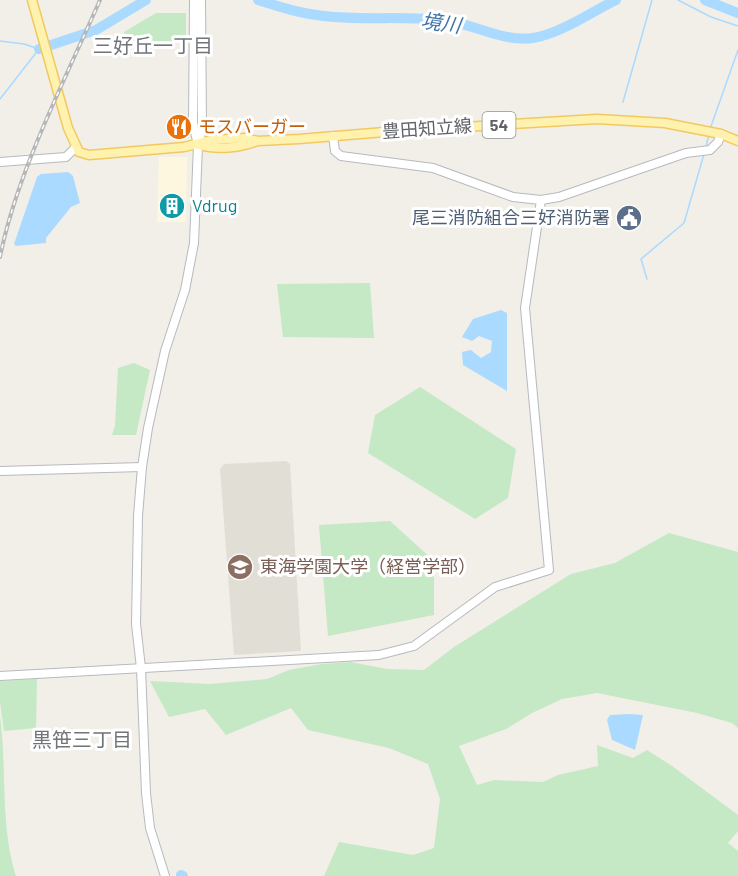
<svg xmlns="http://www.w3.org/2000/svg" width="738" height="876" viewBox="0 0 738 876" font-family="Barlow,'Noto Sans JP',sans-serif">
<style>
.commercial{fill:#fef7e0}
.education{fill:#e1ded6}
.green{fill:#c5e8c5}
.water{fill:#aadaff}
.lines{fill:none;stroke-linecap:round;stroke-linejoin:round}
.stream{stroke:#aadaff;stroke-width:1.5}
.river{stroke:#aadaff;stroke-width:10}
.secondary-casing{stroke:#b6babf;stroke-width:10}
.primary-casing{stroke:#f2c960;stroke-width:11}
.secondary{stroke:#fff;stroke-width:8}
.primary{stroke:#fff2af;stroke-width:8}
.rail-casing{stroke:#b6b7b8;stroke-width:4}
.rail{stroke:#fff;stroke-width:1.5;stroke-dasharray:4.5;stroke-linecap:butt}
.labels{text-anchor:middle;stroke-width:6;stroke-linejoin:round;paint-order:stroke}
.shield{fill:#fff;stroke:#8f9295;stroke-width:1.5}
.shield-label{font-size:16px;font-weight:bold;fill:#5f6368}
.food-label{font-size:18px;fill:#c56008;stroke:#fff;text-anchor:start}
.street-label{font-size:18px;fill:#5f6368;stroke:#fff}
.culture-label{font-size:18px;fill:#0d838f;stroke:#fff;text-anchor:start}
.service-label{font-size:18px;fill:#4e5e75;stroke:#fff;text-anchor:end}
.education-label{font-size:18px;fill:#785e54;stroke:#fff;text-anchor:start}
.water-label{font-size:20px;font-style:italic;fill:#4174aa;stroke:#fff}
.neighbourhood-label{font-size:20px;fill:#70757a;stroke:#fff}
</style>
<rect width="100%" height="100%" fill="#f1efe8"/>
<polygon class="commercial" points="159,157 187,157 186,222 157,222"/>
<polygon class="education" points="286,461 290,464 301,651 234,655 220,469 224,464"/>
<g class="green">
<polygon points="156,13 186,13 186,35 183,41 127,41 124,32"/>
<polygon points="370,283 374,338 283,337 277,284"/>
<polygon points="134,363 150,370 136,435 112,435 115,426 118,368"/>
<polygon points="420,387 516,449 508,498 475,519 368,453 375,415"/>
<polygon points="390,521 434,561 434,615 328,636 319,525"/>
<polygon points="669,533 738,552 738,728 732,723 697,713 597,693 562,699 532,713 506,729 459,746 477,785 494,780 543,782 558,775 598,766 597,745 633,758 647,750 672,766 738,815 738,831 728,843 738,851 738,876 324,876 339,842 413,855 434,848 440,799 428,764 389,748 308,730 291,708 226,735 205,709 169,717 150,681 210,684 267,679 289,670 322,664 350,662 387,669 424,670 454,647 571,574 615,563"/>
<polygon points="37,679 36,728 4,731 0,702 0,681"/>
<path d="M0,716C7,768 0,826 16,876H0Z"/>
</g>
<g class="water">
<polygon points="68,172 73,176 80,203 71,207 46,238 46,243 16,246 14,244 37,177 41,174"/>
<polygon points="501,310 507,313 507,391 463,365 462,352 471,350 481,358 491,352 492,341 479,336 472,341 462,337 473,319"/>
<polygon points="630,714 643,715 635,750 612,740 607,720 610,715"/>
</g>
<g class="lines">
<g class="stream">
<polyline points="678,0 711,17 738,26"/>
<polyline points="0,41 24,44 39,49 0,99"/>
<polyline points="623,102 652,0"/>
<polyline points="710,129 738,50"/>
<polyline points="706,147 709,134"/>
<polyline points="647,279 641,259 684,223 704,154"/>
</g>
<g class="river">
<path d="M258,0C280,7 302,14 324,16C365,21 407,15 448,21C476,25 503,42 533,38C560,34 591,12 616,0"/>
<polyline points="705,0 738,13"/>
<polyline points="39,49 96,30 146,0"/>
<polyline points="181,875 183,876"/>
</g>
<g class="secondary-casing">
<g id="secondary">
<polyline points="194,0 193,125 198,144"/>
<polyline points="333,136 335,151 341,156 433,168 513,197 541,200 559,197 686,153 710,150 718,142 721,134"/>
<polyline points="0,162 66,157 76,147"/>
<polyline points="0,471 142,467"/>
<polyline points="0,676 379,655 414,646 495,587 549,570 525,308 541,200"/>
<polyline points="165,876 150,828 146,793 141,668 136,624 138,516 142,467 148,428 165,351 185,290 194,243 198,145 202,129 201,0"/>
</g>
</g>
<g class="primary-casing">
<g id="primary">
<polyline points="32,0 68,128 79,152 89,155 184,147 212,140 245,138 258,141 299,139 397,131 597,119 665,123 721,134 738,141"/>
<path d="M199,145C217,150 240,148 257,141"/>
</g>
</g>
<use href="#secondary" class="secondary"/>
<use href="#primary" class="primary"/>
<g class="rail-casing">
<path id="rail" d="M0,257C17,172 65,80 100,0"/>
</g>
<use href="#rail" class="rail"/>
</g>
<defs>
<g id="restaurant-disc" transform="scale(1.35)"><circle r="9.5" fill="#e8710a" stroke="#fff"/><path d="M-5-6h1v4h1v-4h1v4h1v-4h1v5L-1.5 .5V6h-2V.5L-5-1ZM5-6V6H3V1.5H1.5Q1.5-4 5-6Z" fill="#fff"/></g>
<g id="building-disc" transform="scale(1.35)"><circle r="9.5" fill="#0f9aa8" stroke="#fff"/><path d="M-4-6H4V6H1V3H-1V6H-4ZM-2.5-4.3h1.7v1.8h-1.7ZM.8-4.3h1.7v1.8H.8ZM-2.5-1h1.7V.8h-1.7ZM.8-1h1.7V.8H.8Z" fill="#fff"/></g>
<g id="civic-disc" transform="scale(1.35)"><circle r="9.5" fill="#5c6f8a" stroke="#fff"/><path d="M-.6-6.5H3V-4.5H.6V-3L4-1V1h2V6H-6V1h2V-1L-.6-3ZM-1.2 2.5V6h2.4V2.5Z" fill="#fff"/></g>
<g id="university-disc" transform="scale(1.35)"><circle r="9.5" fill="#8d6e63" stroke="#fff"/><path d="M0-5L7-2L0 1L-7-2ZM-4 1L0 2.5L4 1V4Q0 6-4 4Z" fill="#fff"/></g>
</defs>
<g fill-rule="evenodd">
<use href="#restaurant-disc" x="179" y="127"/>
<use href="#building-disc" x="172" y="206"/>
<use href="#civic-disc" x="629" y="218"/>
<use href="#university-disc" x="240" y="567"/>
</g>
<g class="labels">
<rect class="shield" x="482.5" y="112" width="33" height="26" rx="4.5"/>
<g class="shield-label">
<text x="499" y="131">54</text>
</g>
<g class="food-label">
<text x="198" y="133">モスバーガー</text>
</g>
<g class="street-label">
<text transform="translate(427 129) rotate(-4)" y="6">豊田知立線</text>
</g>
<g class="culture-label">
<text x="192" y="212">Vdrug</text>
</g>
<g class="service-label">
<text x="610" y="224">尾三消防組合三好消防署</text>
</g>
<g class="education-label">
<text x="260" y="573">東海学園大学（経営学部）</text>
</g>
<g class="water-label">
<text transform="translate(441 23) rotate(8)" y="7">境川</text>
</g>
<g class="neighbourhood-label">
<text x="153" y="53">三好丘一丁目</text>
<text x="82" y="747">黒笹三丁目</text>
</g>
</g>
</svg>
